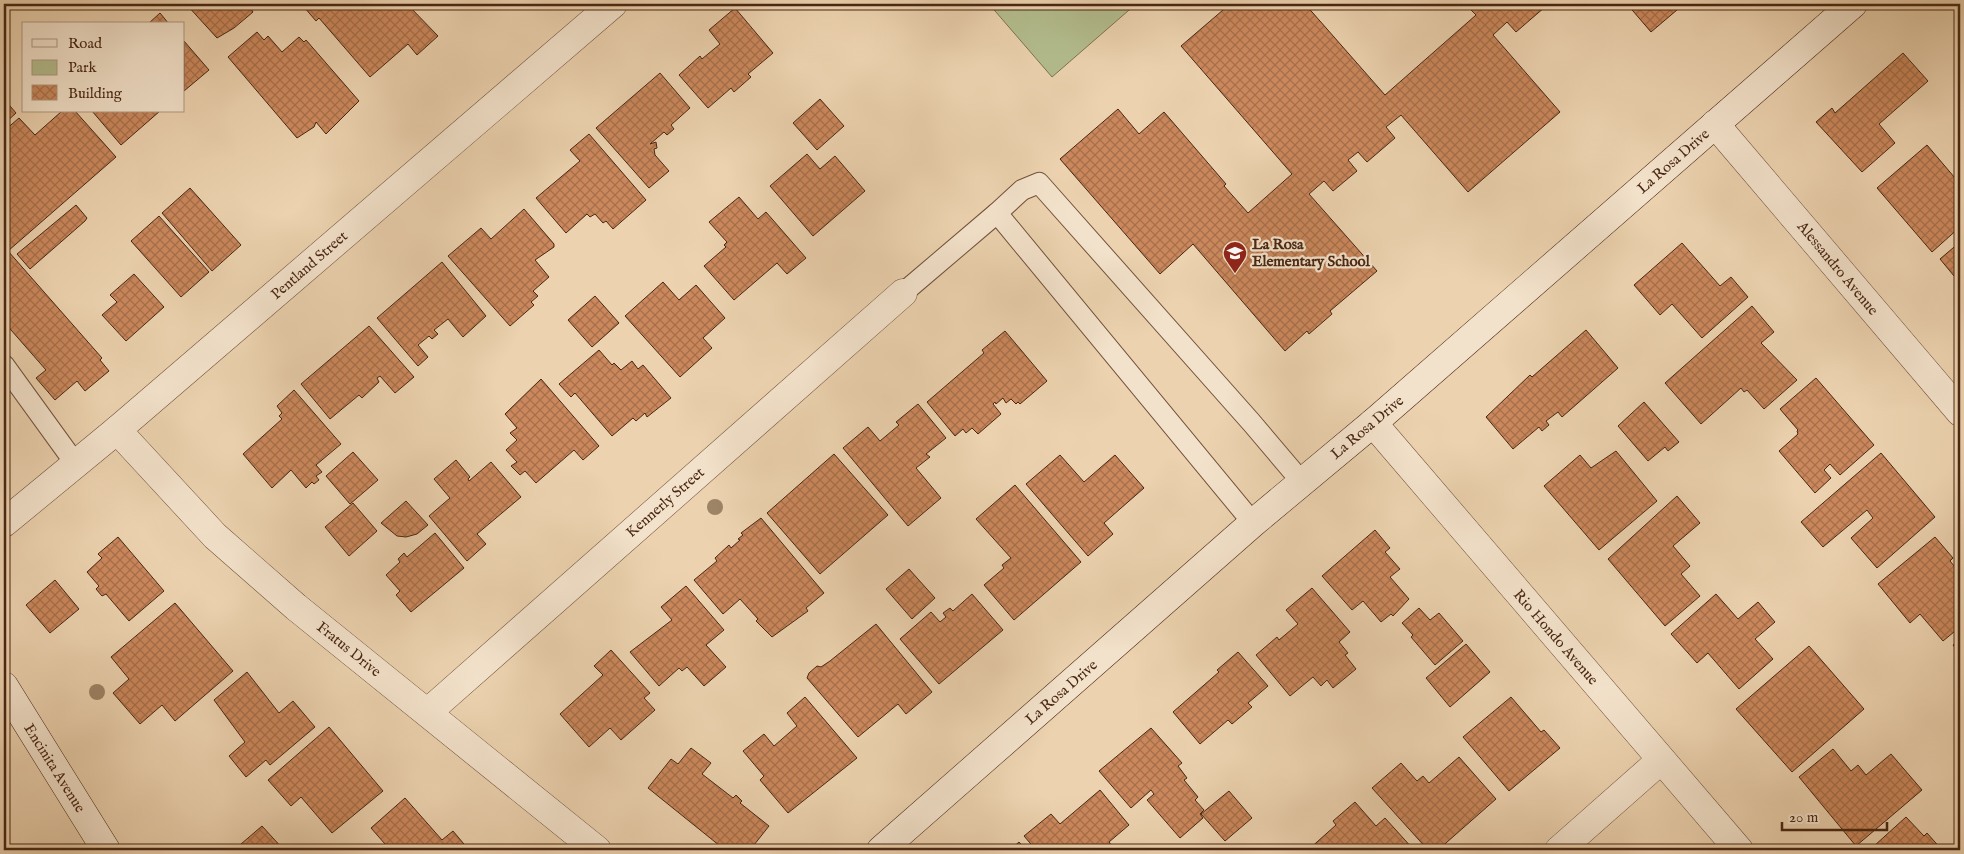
<svg xmlns="http://www.w3.org/2000/svg" width="1964" height="854" viewBox="0 0 1964 854" font-family="'IM FELL English',serif">
<style>
.green{fill:#b3bd8e;stroke:#7e7250}
.building{fill:url(#building-cross-hatch);stroke:#492713}
.lines{fill:none;stroke-linecap:round;stroke-linejoin:round}
.lane-casing{stroke:#72523a;stroke-width:22}
.street-casing{stroke:#72523a;stroke-width:29}
.secondary-casing{stroke:#492713;stroke-width:29}
.lane{stroke:#f3e2cb;stroke-width:20}
.street{stroke:#f3e2cb;stroke-width:28}
.secondary{stroke:#f3e2cb;stroke-width:28}
.tree{fill:#9e8467}
.labels{text-anchor:middle;stroke-width:4.5;stroke-linejoin:round;paint-order:stroke}
.street-label{font-size:15px;fill:#492713;stroke:#f3e2cb}
.poi-label{font-size:15px;font-weight:bold;fill:#492713;stroke:#f3e2cb;text-anchor:start}
</style>
<defs>
<pattern id="building-cross-hatch" width="8" height="8" patternUnits="userSpaceOnUse" patternTransform="scale(1.25)"><rect width="8" height="8" fill="#cb885c"/><path d="M0 0l8 8M0 8l8-8" fill="none" stroke="#a76f4b"/></pattern>
</defs>
<rect width="100%" height="100%" fill="#ecd2af"/>
<filter id="stains"><feTurbulence type="fractalNoise" baseFrequency=".004" numOctaves="4"/><feColorMatrix values="0 0 0 0 .2 0 0 0 0 .09 0 0 0 0 .02 0 0 0 .5 -.17"/></filter>
<radialGradient id="worn" r=".72"><stop offset=".6" stop-color="#630" stop-opacity="0"/><stop offset="1" stop-color="#630" stop-opacity=".3"/></radialGradient>
<polygon class="green" points="989,4 1136,4 1052,77"/>
<g class="building">
<polygon points="186,4 248,4 253,12 234,28 217,38"/>
<polygon points="307,4 407,4 438,36 417,55 408,44 370,77 319,18 316,21 304,7"/>
<polygon points="1230,4 1305,4 1385,95 1476,15 1465,4 1543,4 1545,7 1516,32 1507,22 1493,35 1560,112 1468,192 1401,115 1386,127 1395,138 1367,162 1358,152 1348,160 1357,171 1333,191 1324,181 1309,194 1377,271 1330,311 1332,314 1309,334 1307,331 1285,351 1193,244 1160,274 1060,159 1118,109 1139,134 1164,112 1226,184 1224,186 1248,213 1292,174 1181,46"/>
<polygon points="1627,4 1684,4 1651,32"/>
<polygon points="735,8 773,53 748,74 751,77 734,92 731,88 708,108 679,75 700,56 702,59 720,44 709,30"/>
<polygon points="160,13 169,24 148,24"/>
<polygon points="257,32 264,40 268,36 282,52 299,37 304,42 306,40 359,101 326,134 316,122 314,127 297,138 228,57"/>
<polygon points="184,41 209,70 184,91"/>
<polygon points="1903,53 1928,81 1879,124 1895,143 1862,172 1816,122 1832,108 1835,113"/>
<polygon points="660,73 690,108 671,125 674,129 667,135 664,132 650,144 656,142 657,148 654,149 655,155 669,171 649,188 596,128"/>
<polygon points="4,99 16,113 4,124"/>
<polygon points="820,99 844,126 817,150 793,123"/>
<polygon points="62,111 75,111 116,157 8,251 102,358 100,360 109,371 85,391 77,381 55,400 36,378 46,370 4,322 4,131 19,118 35,135"/>
<polygon points="92,111 160,111 121,145"/>
<polygon points="589,134 646,200 613,229 606,221 603,223 595,214 590,217 587,214 566,233 536,198 580,161 570,150"/>
<polygon points="1927,145 1955,178 1960,174 1960,227 1932,252 1877,188"/>
<polygon points="807,154 820,169 835,156 865,191 813,236 770,186"/>
<polygon points="190,188 241,245 212,271 162,213"/>
<polygon points="739,197 758,219 766,212 806,258 787,274 777,263 734,300 704,266 726,247 724,245 727,242 709,222"/>
<polygon points="76,205 87,218 85,221 30,269 17,254"/>
<polygon points="524,209 554,244 554,247 535,260 549,277 533,291 538,296 531,302 534,305 510,326 448,256 481,228 491,239"/>
<polygon points="159,216 209,272 181,297 131,241"/>
<polygon points="1960,242 1960,271 1954,276 1940,259"/>
<polygon points="1682,243 1720,286 1731,277 1748,297 1702,338 1672,304 1660,315 1634,285"/>
<polygon points="442,262 486,316 463,337 448,319 434,330 438,334 432,339 429,336 418,345 428,357 418,366 377,318"/>
<polygon points="134,274 164,307 126,341 102,315 117,302 110,295"/>
<polygon points="663,282 679,300 696,285 725,318 703,338 712,348 680,377 625,316"/>
<polygon points="595,296 619,323 592,347 568,320"/>
<polygon points="1752,306 1774,332 1761,343 1797,380 1764,409 1747,390 1744,392 1741,388 1701,424 1665,383"/>
<polygon points="369,326 414,377 395,393 380,376 377,378 379,382 362,398 359,395 330,419 301,384"/>
<polygon points="1586,330 1618,368 1562,417 1558,412 1546,421 1549,425 1542,431 1539,427 1513,449 1486,417 1530,375 1532,377"/>
<polygon points="1005,331 1047,381 1020,404 1018,402 1016,404 1011,399 1006,403 1003,398 996,404 995,402 993,404 1001,414 978,434 972,428 966,433 963,429 955,436 927,402 984,353 982,350"/>
<polygon points="599,350 612,365 614,363 621,370 632,361 638,369 643,365 671,398 647,417 645,413 636,421 633,418 612,436 575,393 571,397 559,384"/>
<polygon points="1816,378 1874,445 1840,475 1830,464 1824,470 1831,478 1815,493 1779,451 1798,434 1797,431 1798,430 1780,409"/>
<polygon points="541,379 599,446 583,460 574,450 536,483 525,471 520,475 511,466 517,462 506,450 517,440 510,433 517,428 505,414"/>
<polygon points="294,390 341,444 316,465 322,472 316,476 319,480 314,484 312,482 306,488 291,470 272,488 243,454 282,419 279,416 282,413 277,406"/>
<polygon points="1644,402 1679,442 1668,451 1665,447 1648,461 1618,426"/>
<polygon points="918,404 946,438 926,454 930,457 916,468 941,498 908,526 843,448 868,427 880,441 899,425 896,422"/>
<polygon points="1616,451 1657,501 1599,550 1544,486 1580,455 1591,468"/>
<polygon points="353,452 378,480 350,504 326,476"/>
<polygon points="1881,453 1935,517 1877,568 1851,538 1873,518 1867,510 1823,547 1801,522"/>
<polygon points="834,454 888,515 820,574 767,513"/>
<polygon points="1060,455 1084,482 1115,455 1144,488 1104,523 1113,534 1088,556 1026,484"/>
<polygon points="456,460 470,477 468,479 469,481 491,462 521,497 477,534 486,544 467,561 429,516 450,498 434,479"/>
<polygon points="1015,485 1081,562 1014,620 984,585 1004,568 1002,565 1011,558 976,519"/>
<polygon points="1677,496 1700,523 1673,546 1690,566 1681,574 1700,596 1665,626 1608,559"/>
<polygon points="406,501 428,525 417,534 406,537 397,536 381,523"/>
<polygon points="353,503 377,531 349,556 325,527"/>
<polygon points="761,518 824,593 806,608 808,611 772,637 756,621 758,619 740,599 723,614 694,580 717,561 715,558 729,545 731,548 740,540 738,539 743,535 741,533"/>
<polygon points="1375,530 1390,548 1385,552 1400,569 1390,577 1409,599 1393,616 1391,614 1381,622 1363,601 1352,610 1322,576"/>
<polygon points="435,533 464,568 411,612 396,595 400,591 386,575 400,562 398,559 404,553 407,557"/>
<polygon points="118,537 164,591 129,621 106,594 102,596 96,589 99,586 87,572 102,558 98,554"/>
<polygon points="1935,537 1953,558 1950,561 1960,573 1960,627 1943,641 1920,614 1910,623 1878,584"/>
<polygon points="909,569 935,598 912,619 886,589"/>
<polygon points="55,580 79,609 50,633 26,605"/>
<polygon points="686,586 724,630 706,645 726,667 704,686 687,667 682,671 679,668 659,686 630,652 672,620 661,607"/>
<polygon points="1312,588 1350,632 1339,642 1348,653 1345,655 1356,669 1333,688 1327,680 1321,686 1313,677 1290,696 1256,655 1277,637 1279,640 1298,624 1286,610"/>
<polygon points="972,594 1003,630 939,684 900,639 931,612 940,622 946,617 943,613 950,608 953,611"/>
<polygon points="1716,594 1738,619 1758,602 1775,622 1755,639 1773,659 1739,689 1708,653 1697,663 1671,634"/>
<polygon points="175,603 233,671 175,721 162,705 140,724 113,693 129,679 111,657"/>
<polygon points="1419,608 1430,620 1439,613 1463,641 1435,665 1411,637 1413,635 1402,623"/>
<polygon points="876,624 932,692 906,714 898,704 858,737 807,678 809,673 817,666 821,667 830,661"/>
<polygon points="1960,639 1960,654 1953,645"/>
<polygon points="1466,644 1490,672 1450,707 1426,678"/>
<polygon points="1809,646 1864,709 1792,772 1736,709"/>
<polygon points="611,650 650,693 644,698 655,710 621,740 610,728 589,747 560,714 603,675 594,666"/>
<polygon points="1238,652 1268,686 1248,703 1252,707 1232,724 1228,720 1200,744 1173,712 1219,672 1217,670"/>
<polygon points="247,672 279,713 293,701 315,727 270,765 266,760 246,777 229,756 245,742 214,700"/>
<polygon points="805,697 857,758 788,813 760,780 764,776 743,751 764,734 774,746 797,726 787,713"/>
<polygon points="1511,697 1541,732 1544,730 1560,748 1509,791 1463,737"/>
<polygon points="329,727 383,791 332,833 301,797 291,806 268,780"/>
<polygon points="1151,728 1182,763 1178,766 1187,778 1184,780 1198,797 1195,800 1204,810 1200,814 1203,818 1180,838 1147,800 1154,794 1151,790 1131,808 1099,771"/>
<polygon points="691,748 711,763 702,774 733,798 736,795 742,801 740,803 769,826 750,850 725,850 648,788 671,759 678,764"/>
<polygon points="1833,749 1851,771 1858,765 1866,775 1891,754 1922,790 1856,846 1799,777"/>
<polygon points="1459,757 1496,799 1438,850 1428,850 1372,788 1401,763 1417,781 1423,776 1429,783"/>
<polygon points="1100,790 1129,825 1109,842 1115,850 1036,850 1024,836 1051,814 1060,824"/>
<polygon points="1229,791 1252,818 1225,841 1201,814"/>
<polygon points="405,798 442,840 453,831 469,850 378,850 385,844 371,828"/>
<polygon points="1355,802 1376,826 1385,818 1414,850 1308,850 1336,825 1333,821"/>
<polygon points="1906,817 1924,836 1927,833 1942,850 1878,850 1874,846"/>
<polygon points="262,826 284,850 234,850"/>
<polygon points="1019,842 1026,850 1010,850"/>
</g>
<g class="lines">
<g class="lane-casing">
<g id="lane">
<polyline points="997,213 1022,190 1039,183 1251,422 1301,481"/>
<polyline points="903,293 997,213 1253,523"/>
<polyline points="4,365 75,463"/>
</g>
</g>
<g class="street-casing">
<g id="street">
<polyline points="1715,124 1960,412"/>
<polyline points="1373,423 1739,850"/>
<polyline points="117,430 215,536 296,607 597,850"/>
<polyline points="4,523 117,430 613,4"/>
<polyline points="428,712 903,293"/>
<polyline points="1559,850 1661,760"/>
</g>
</g>
<g class="secondary-casing">
<g id="secondary">
<polyline points="4,686 106,850"/>
<polyline points="881,850 1253,523 1373,423 1853,4"/>
</g>
</g>
<use href="#lane" class="lane"/>
<use href="#street" class="street"/>
<use href="#secondary" class="secondary"/>
</g>
<g class="tree">
<circle cx="715" cy="507" r="8"/>
<circle cx="97" cy="692" r="8"/>
</g>
<defs>
<g id="school-pin" transform="scale(1.25)"><path d="M0 17L-7.5 6A9.5 9.5 0 1 1 7.5 6Z" fill="#8f2418" stroke="#f3e2cb"/><path d="M0-5L7-2L0 1L-7-2ZM-4 1L0 2.5L4 1V4Q0 6-4 4Z" fill="#fff"/></g>
</defs>
<g fill-rule="evenodd">
<use href="#school-pin" x="1235" y="253"/>
</g>
<g class="labels">
<g class="street-label">
<text transform="translate(1673 161) rotate(-41)" y="5">La Rosa Drive</text>
<text transform="translate(309 265) rotate(-41)" y="5">Pentland Street</text>
<text transform="translate(1838 268) rotate(50)" y="5">Alessandro Avenue</text>
<text transform="translate(1367 427) rotate(-40)" y="5">La Rosa Drive</text>
<text transform="translate(665 502) rotate(-41)" y="5">Kennerly Street</text>
<text transform="translate(1556 637) rotate(49)" y="5">Rio Hondo Avenue</text>
<text transform="translate(349 649) rotate(39)" y="5">Fratus Drive</text>
<text transform="translate(1061 692) rotate(-41)" y="5">La Rosa Drive</text>
<text transform="translate(55 768) rotate(58)" y="5">Encinita Avenue</text>
</g>
<g class="poi-label">
<text x="1252" y="249">La Rosa<tspan x="1252" dy="17">Elementary School</tspan></text>
</g>
</g>
<rect width="1964" height="854" fill="none" stroke="#ecd2af" stroke-width="20"/>
<rect x="5" y="5" width="1954" height="844" fill="none" stroke="#492713" stroke-width="2.5"/>
<rect x="10" y="10" width="1944" height="834" fill="none" stroke="#492713"/>
<rect x="22" y="22" width="162" height="90" fill="#f3e2cb" stroke="#af9781"/>
<rect x="32" y="39" width="25" height="8" fill="#f3e2cb" stroke="#af9781"/>
<text x="68" y="48" font-size="15" fill="#492713">Road</text>
<rect x="32" y="60" width="25" height="15" fill="#b3bd8e" stroke="#af9781"/>
<text x="68" y="72" font-size="15" fill="#492713">Park</text>
<rect x="32" y="85" width="25" height="15" fill="url(#building-cross-hatch)" stroke="#af9781"/>
<text x="68" y="98" font-size="15" fill="#492713">Building</text>
<path d="M1782 822v8h105v-8" fill="none" stroke="#492713" stroke-width="2.5"/>
<text x="1789" y="822" font-size="15" fill="#492713" stroke="#f3e2cb" stroke-width="4" paint-order="stroke">20 m</text>
<rect width="100%" height="100%" filter="url(#stains)"/>
<rect width="100%" height="100%" fill="url(#worn)"/>
</svg>
